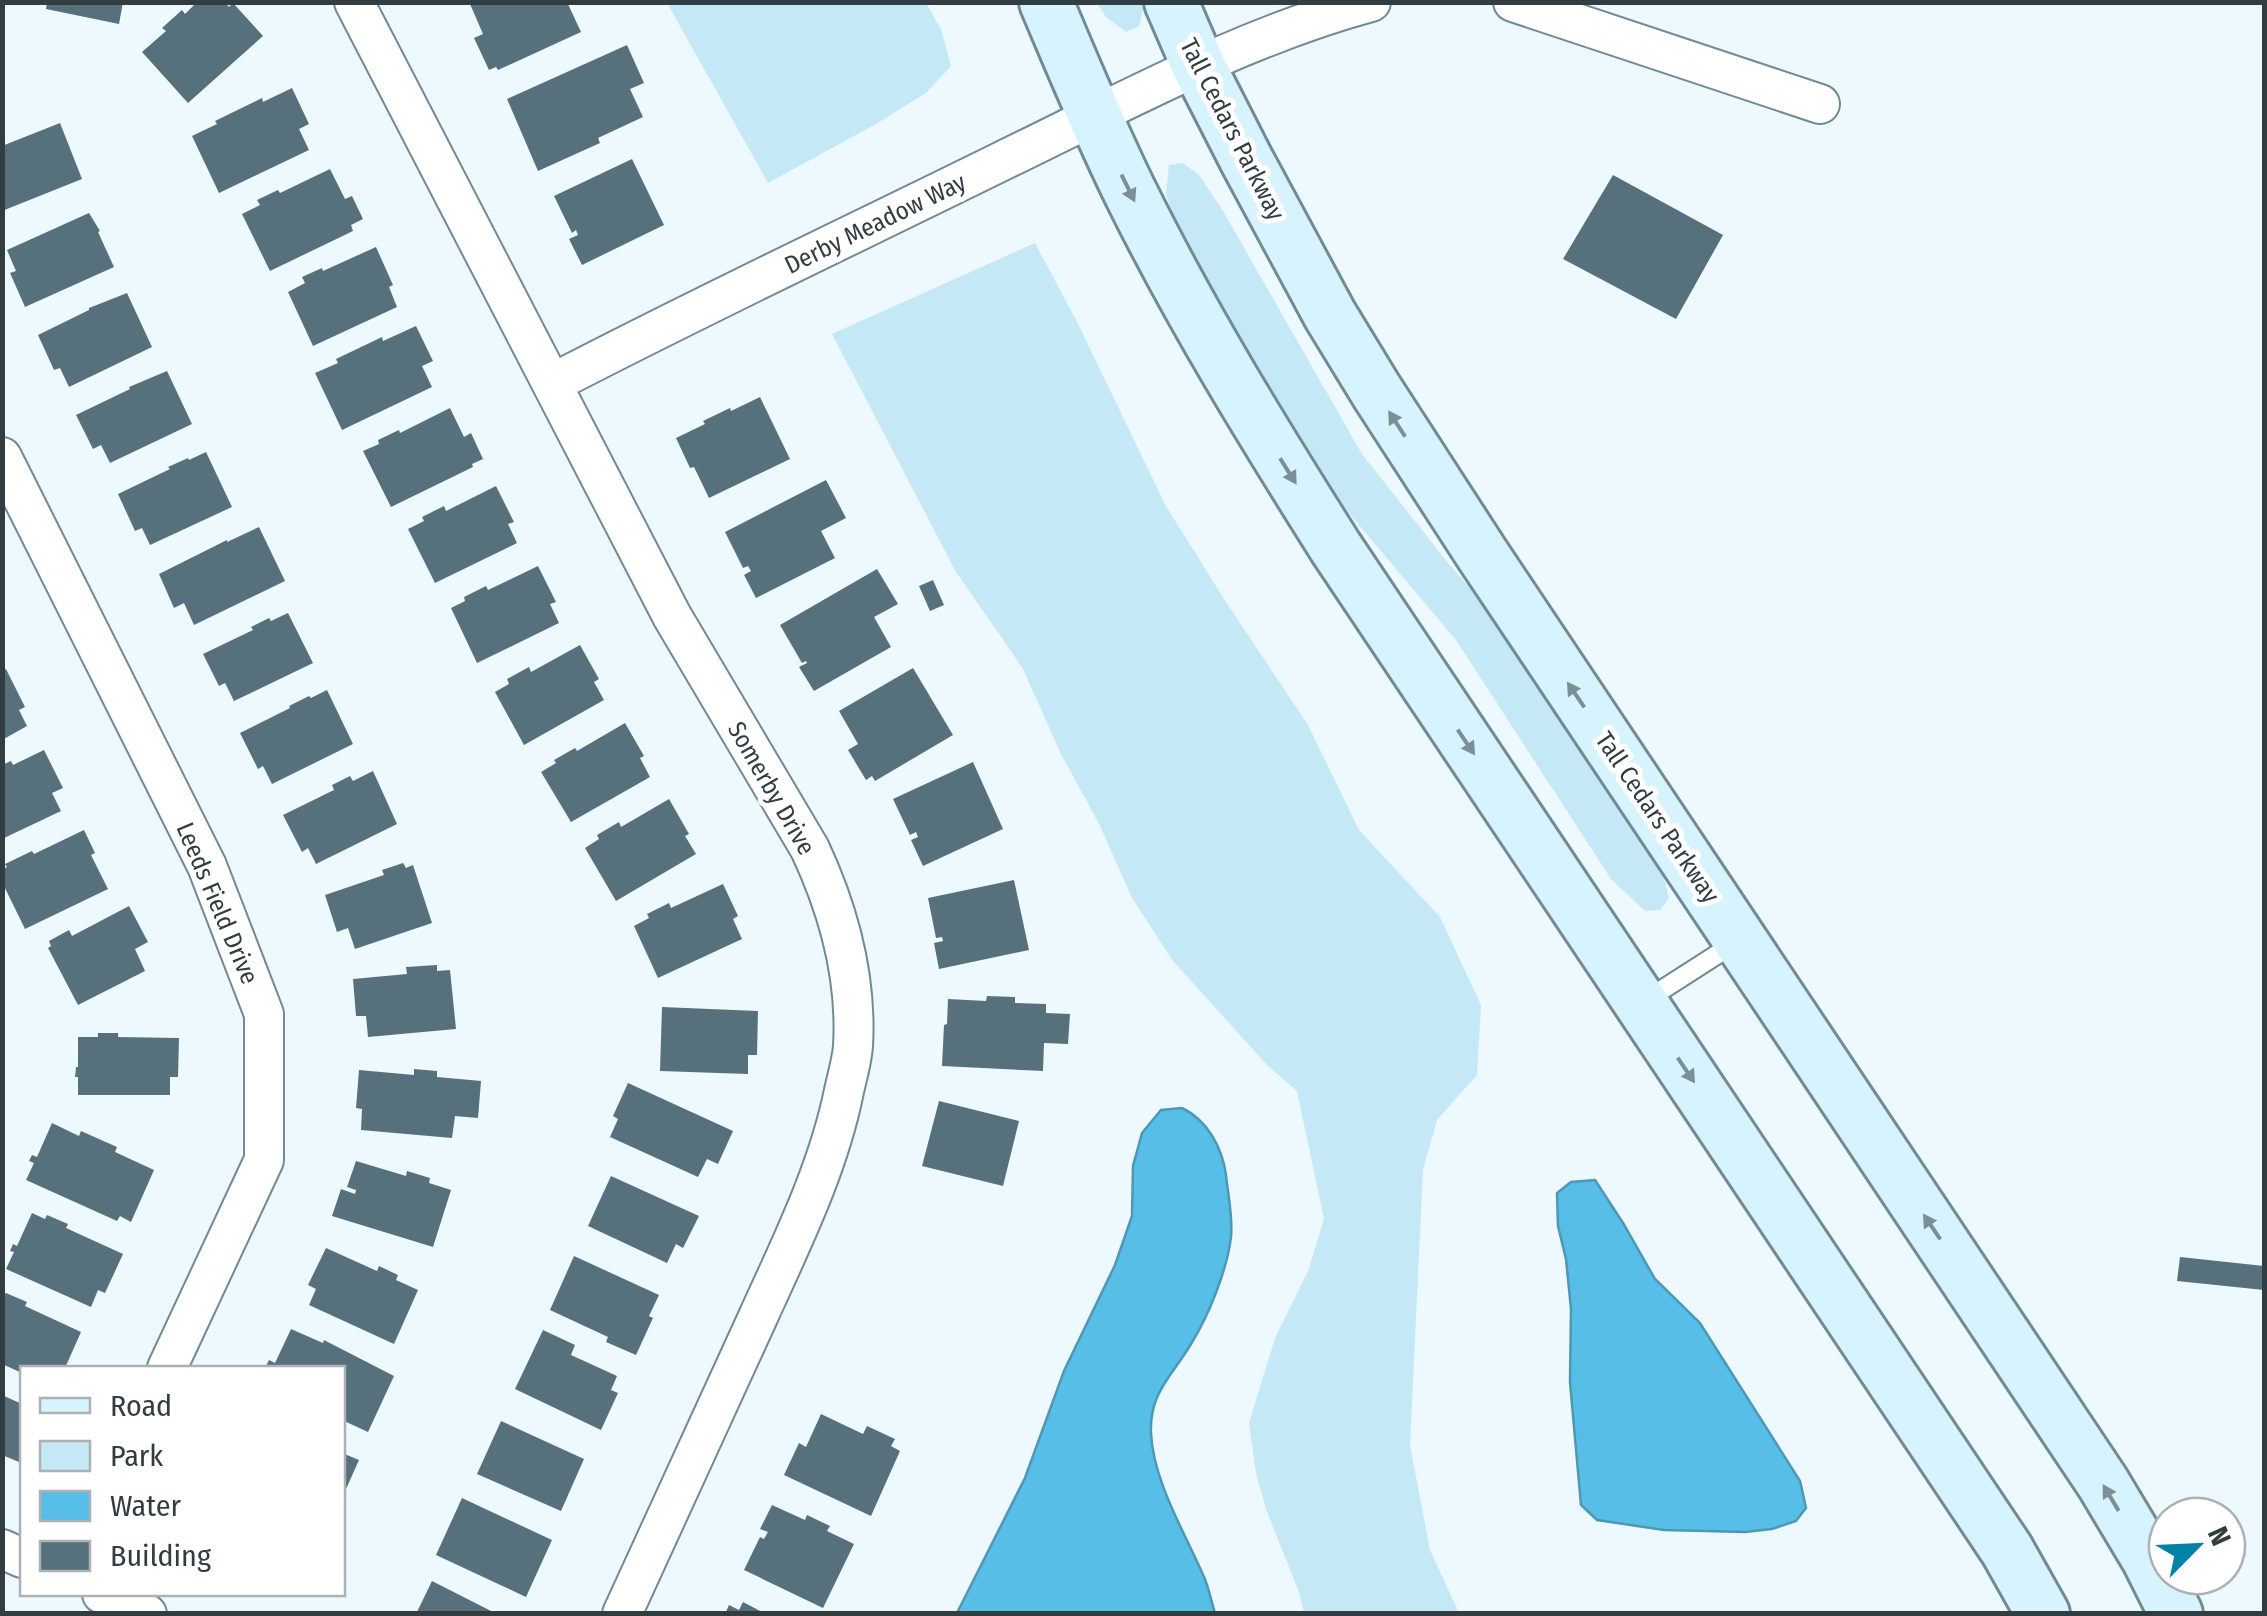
<svg xmlns="http://www.w3.org/2000/svg" width="2267" height="1616" viewBox="0 0 2267 1616" font-family="'Fira Sans Condensed',sans-serif">
<style>
.green{fill:#c5e8f7}
.water{fill:#57bfe7;stroke:#4c98b6;stroke-width:2.5}
.building{fill:#57717c}
.lines{fill:none;stroke-linecap:round;stroke-linejoin:round}
.service-casing{stroke:#708b96;stroke-width:22}
.minor-casing{stroke:#708b96;stroke-width:42}
.secondary-casing{stroke:#708b96;stroke-width:58}
.service{stroke:#fff;stroke-width:18}
.minor{stroke:#fff;stroke-width:38}
.secondary{stroke:#d6f3fe;stroke-width:52}
.oneway{fill:#7c8f97}
.labels{text-anchor:middle;stroke-width:10;stroke-linejoin:round;paint-order:stroke}
.street-label{font-size:25px;fill:#323d42;stroke:#fff}
</style>
<rect width="100%" height="100%" fill="#edf9fe"/>
<g class="green">
<polygon points="667,3 926,3 941,29 951,66 926,93 876,124 768,183"/>
<polygon points="1097,3 1141,3 1143,11 1139,26 1126,32 1106,17"/>
<polygon points="1183,163 1199,175 1223,211 1362,454 1452,568 1500,621 1661,867 1669,898 1660,910 1645,911 1611,879 1456,640 1299,454 1181,243 1166,194 1169,165"/>
<polygon points="1035,243 1077,322 1166,506 1226,602 1308,725 1359,830 1440,917 1481,1005 1477,1075 1437,1120 1423,1170 1410,1445 1430,1550 1459,1613 1304,1613 1299,1592 1267,1512 1256,1474 1249,1423 1275,1338 1308,1271 1324,1219 1297,1091 1268,1066 1173,961 1132,898 1100,826 1060,752 1022,667 956,572 832,334"/>
</g>
<g class="water">
<path d="M1182,1108C1207,1120 1222,1147 1226,1175C1228,1195 1233,1217 1231,1237C1227,1270 1209,1315 1191,1344C1172,1376 1149,1393 1151,1433C1153,1481 1185,1533 1204,1577C1209,1588 1211,1601 1215,1613H957L1025,1478L1064,1371L1115,1265L1132,1216L1133,1166L1142,1133L1161,1110Z"/>
<polygon points="1595,1180 1623,1223 1655,1279 1700,1323 1800,1481 1806,1508 1796,1521 1772,1529 1745,1532 1664,1530 1597,1520 1581,1505 1570,1382 1571,1309 1566,1259 1558,1226 1557,1193 1571,1182"/>
</g>
<g class="building">
<polygon points="47,2 123,2 119,24 46,9"/>
<polygon points="197,2 225,2 229,7 233,3 263,36 188,103 142,52 166,31 162,28 182,10 185,14"/>
<polygon points="472,2 567,2 581,32 498,70 496,67 489,70 474,38 483,34 470,4"/>
<polygon points="627,45 644,83 630,89 643,117 598,138 600,143 538,171 507,99"/>
<polygon points="292,88 309,124 299,129 309,150 219,193 192,136 217,124 215,121 262,98 263,102"/>
<polygon points="60,123 82,179 2,211 2,146"/>
<polygon points="632,159 664,225 582,265 569,239 578,235 576,230 572,233 554,196"/>
<polygon points="330,169 345,199 352,196 363,219 351,225 353,231 270,271 242,214 260,205 257,200 278,190 280,193"/>
<polygon points="1613,175 1723,235 1676,319 1563,259"/>
<polygon points="89,213 100,231 98,232 114,267 25,307 10,273 16,271 7,250"/>
<polygon points="376,247 393,285 389,287 397,307 313,346 288,292 305,283 302,277 322,268 323,271"/>
<polygon points="127,293 152,347 69,387 60,368 54,370 38,335 89,310 89,308"/>
<polygon points="416,326 433,361 422,366 432,387 342,430 315,373 338,363 336,359 382,337 383,341"/>
<polygon points="167,371 192,424 110,463 101,445 93,449 76,415 130,389 129,387"/>
<polygon points="760,397 790,459 709,498 694,467 690,468 676,438 705,424 703,421 730,408 731,411"/>
<polygon points="450,408 464,437 471,433 483,459 472,464 473,467 391,507 363,451 379,444 378,440 399,430 400,433"/>
<polygon points="206,452 232,507 150,545 142,528 135,531 118,494 170,469 168,467 188,458 189,460"/>
<polygon points="826,480 846,518 821,531 835,558 756,598 744,575 751,571 748,566 743,568 725,532"/>
<polygon points="496,486 514,522 508,524 517,543 435,583 408,529 424,521 422,517 444,506 446,511"/>
<polygon points="259,527 285,581 194,625 184,603 174,608 159,574 227,540 227,542"/>
<polygon points="538,566 556,602 550,604 559,623 477,663 451,608 465,601 464,597 486,586 488,590"/>
<polygon points="877,569 898,604 874,617 891,647 814,691 799,667 807,663 806,661 802,663 780,625"/>
<polygon points="933,580 944,605 930,611 919,586"/>
<polygon points="288,613 313,663 234,701 225,683 219,686 203,654 253,630 251,627 269,618 271,621"/>
<polygon points="580,645 599,679 594,682 604,700 524,745 495,692 509,684 507,679 529,667 531,672"/>
<polygon points="913,668 953,735 875,781 872,776 866,780 848,750 858,744 839,711"/>
<polygon points="6,669 25,707 19,710 27,726 2,740 2,671"/>
<polygon points="327,690 353,744 272,784 263,766 258,769 240,733 290,708 289,706 309,696 311,698"/>
<polygon points="625,723 644,756 640,758 650,777 571,822 541,772 556,763 554,760 575,748 577,751"/>
<polygon points="44,750 63,788 52,793 61,811 2,839 2,765 11,761 13,765"/>
<polygon points="973,762 1003,829 923,866 911,840 918,837 916,832 910,835 893,799"/>
<polygon points="373,771 397,824 316,864 308,848 302,852 283,815 334,790 332,785 350,776 353,781"/>
<polygon points="669,799 689,834 685,836 696,854 616,901 585,848 599,839 597,835 619,822 621,827"/>
<polygon points="84,830 95,853 91,855 108,889 25,929 2,882 2,870 7,867 5,864 32,851 34,854"/>
<polygon points="403,863 406,868 413,865 432,923 355,949 348,928 337,932 325,895 384,875 382,870"/>
<polygon points="1014,880 1029,950 939,969 934,943 943,941 942,937 936,938 928,898"/>
<polygon points="723,884 738,916 733,919 742,939 658,978 634,926 649,918 647,914 669,903 671,908"/>
<polygon points="129,906 148,942 135,949 145,971 78,1005 48,948 51,946 49,941 69,930 72,936"/>
<polygon points="437,965 437,971 450,970 456,1029 368,1037 366,1016 356,1016 353,979 407,974 406,967"/>
<polygon points="987,996 1015,997 1015,1003 1046,1004 1046,1013 1070,1014 1068,1044 1044,1043 1043,1071 942,1066 944,1025 947,1024 948,999 986,1001"/>
<polygon points="662,1007 758,1011 757,1055 748,1055 748,1074 660,1071"/>
<polygon points="98,1033 118,1033 118,1037 179,1038 178,1077 170,1077 170,1095 78,1095 78,1077 75,1077 76,1067 78,1067 78,1037 98,1037"/>
<polygon points="414,1069 437,1071 437,1077 481,1081 478,1118 455,1116 452,1138 361,1130 362,1109 356,1108 359,1070 414,1075"/>
<polygon points="628,1083 733,1131 718,1164 707,1159 698,1177 610,1137 618,1119 613,1116"/>
<polygon points="939,1101 1019,1121 1003,1186 922,1166"/>
<polygon points="52,1123 79,1136 81,1131 117,1147 115,1152 154,1170 131,1222 120,1216 117,1221 26,1180 34,1163 29,1161 32,1155 37,1157"/>
<polygon points="356,1161 406,1176 407,1171 430,1178 429,1183 451,1190 433,1247 332,1216 341,1189 355,1194 356,1190 347,1187"/>
<polygon points="611,1176 699,1216 683,1248 676,1244 667,1263 588,1226"/>
<polygon points="32,1213 45,1219 47,1215 68,1224 66,1228 123,1254 105,1293 98,1290 91,1307 6,1269 14,1252 10,1251 13,1244 17,1246"/>
<polygon points="326,1248 377,1271 379,1266 398,1275 396,1280 418,1290 394,1344 309,1305 316,1289 308,1285"/>
<polygon points="574,1256 659,1295 649,1316 653,1318 636,1355 606,1342 608,1337 550,1310"/>
<polygon points="2180,1257 2264,1266 2264,1290 2177,1281"/>
<polygon points="6,1293 27,1302 25,1306 81,1332 65,1368 22,1368 22,1373 2,1364 2,1297"/>
<polygon points="291,1329 323,1343 324,1340 394,1376 368,1432 342,1420 342,1368 265,1368 269,1360 275,1363"/>
<polygon points="543,1330 575,1345 571,1355 617,1376 611,1390 618,1393 601,1430 515,1389"/>
<polygon points="2,1395 22,1404 22,1454 19,1462 2,1455"/>
<polygon points="821,1414 863,1434 867,1426 895,1439 891,1446 900,1451 871,1516 784,1475 799,1443 806,1447"/>
<polygon points="501,1421 584,1459 561,1511 477,1474"/>
<polygon points="342,1453 359,1460 342,1498"/>
<polygon points="462,1498 552,1540 526,1597 436,1555"/>
<polygon points="772,1505 805,1520 807,1515 830,1526 827,1531 854,1544 823,1608 744,1570 760,1537 764,1539 768,1532 760,1529"/>
<polygon points="432,1581 497,1614 416,1614"/>
<polygon points="743,1602 766,1614 725,1614 729,1605 739,1610"/>
</g>
<g class="lines">
<g class="service-casing">
<polyline id="service" points="1643,1002 1735,943"/>
</g>
<g class="minor-casing">
<g id="minor">
<path d="M354,2L672,616L810,849C839,911 857,977 853,1046C852,1061 847,1077 844,1091C828,1170 791,1244 758,1317C712,1416 667,1515 622,1614"/>
<polyline points="1513,2 1820,104"/>
<path d="M553,383C701,306 852,235 1002,161C1122,103 1242,37 1371,2"/>
<polyline points="2,457 207,866 264,1014 264,1160 167,1368"/>
<polyline points="2,1549 22,1558"/>
<polyline points="102,1594 147,1614"/>
</g>
</g>
<g class="secondary-casing">
<g id="secondary">
<path d="M1046,2C1074,68 1101,134 1133,198C1193,319 1264,434 1336,548L2007,1550L2043,1614"/>
<polyline points="1171,2 1199,67 1247,161 1330,315 1377,392 1482,554 2103,1483 2149,1560 2176,1614"/>
</g>
</g>
<use href="#service" class="service"/>
<use href="#minor" class="minor"/>
<use href="#secondary" class="secondary"/>
</g>
<defs><path id="oneway-solid" d="M-6-.8H1V-3.2L6.5 0L1 3.2V.8H-6Z" transform="scale(2.5)"/></defs>
<g class="oneway">
<use href="#oneway-solid" transform="translate(1128 188) rotate(64)"/>
<use href="#oneway-solid" transform="translate(1397 424) rotate(-123)"/>
<use href="#oneway-solid" transform="translate(1288 471) rotate(58)"/>
<use href="#oneway-solid" transform="translate(1576 695) rotate(-124)"/>
<use href="#oneway-solid" transform="translate(1466 742) rotate(56)"/>
<use href="#oneway-solid" transform="translate(1686 1070) rotate(56)"/>
<use href="#oneway-solid" transform="translate(1932 1227) rotate(-124)"/>
<use href="#oneway-solid" transform="translate(2111 1498) rotate(-121)"/>
</g>
<g class="labels">
<g class="street-label">
<text transform="translate(1233 129) rotate(63)" y="9">Tall Cedars Parkway</text>
<text transform="translate(875 223) rotate(-26)" y="9">Derby Meadow Way</text>
<text transform="translate(772 788) rotate(60)" y="9">Somerby Drive</text>
<text transform="translate(1658 817) rotate(56)" y="9">Tall Cedars Parkway</text>
<text transform="translate(218 903) rotate(67)" y="9">Leeds Field Drive</text>
</g>
</g>
<rect width="2267" height="1616" fill="none" stroke="#323d42" stroke-width="10"/>
<rect x="20" y="1366" width="325" height="230" fill="#ffffff" stroke="#adb1b3" stroke-width="2.5"/>
<rect x="40" y="1398" width="50" height="15" fill="#d6f3fe" stroke="#adb1b3" stroke-width="2.5"/>
<text x="110" y="1416" font-size="30" fill="#323d42">Road</text>
<rect x="40" y="1441" width="50" height="30" fill="#c5e8f7" stroke="#adb1b3" stroke-width="2.5"/>
<text x="110" y="1466" font-size="30" fill="#323d42">Park</text>
<rect x="40" y="1491" width="50" height="30" fill="#57bfe7" stroke="#adb1b3" stroke-width="2.5"/>
<text x="110" y="1516" font-size="30" fill="#323d42">Water</text>
<rect x="40" y="1541" width="50" height="30" fill="#57717c" stroke="#adb1b3" stroke-width="2.5"/>
<text x="110" y="1566" font-size="30" fill="#323d42">Building</text>
<g transform="translate(2197 1546) rotate(66)"><circle r="48" fill="#ffffff" stroke="#adb1b3" stroke-width="2.5"/>
<path d="M0-8L18 38L0 25L-18 38Z" fill="#0082a6"/>
<text y="-15" font-size="28" font-weight="bold" text-anchor="middle" fill="#323d42">N</text>
</g>
</svg>
